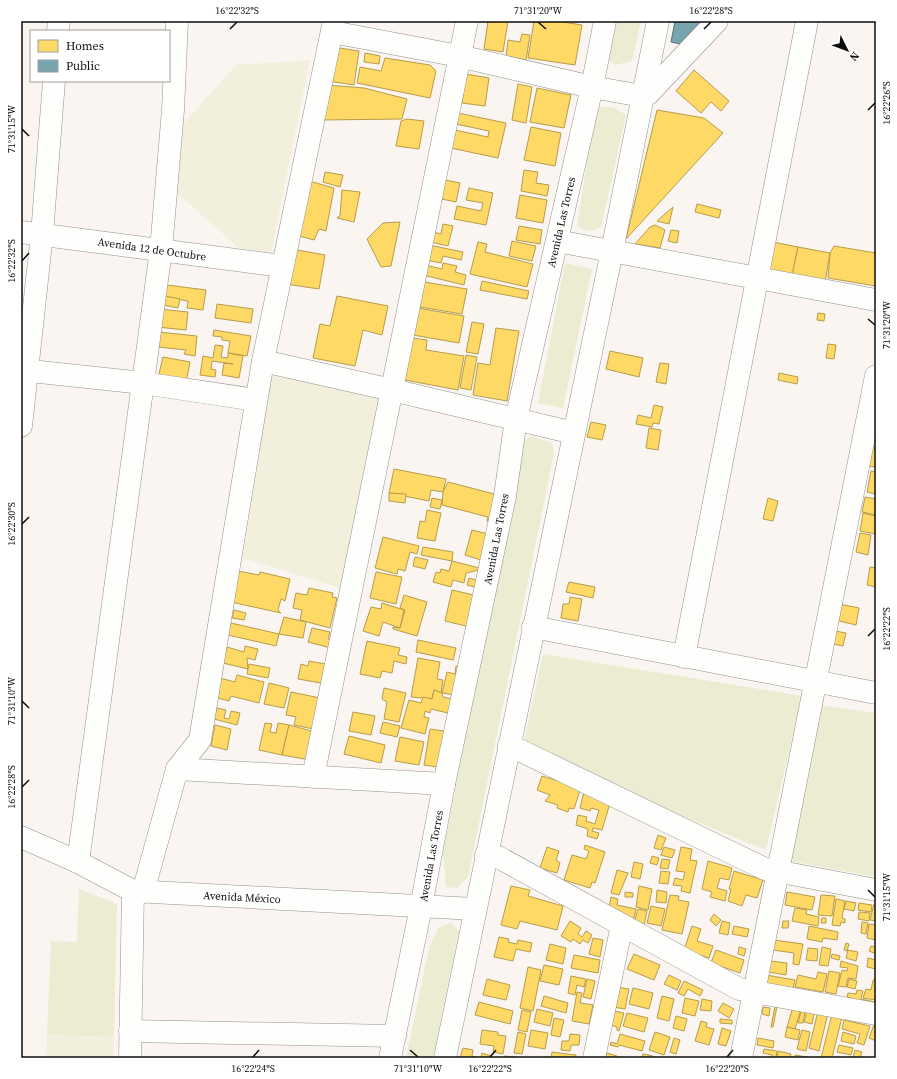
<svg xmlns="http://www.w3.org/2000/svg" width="897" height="1079" viewBox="0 0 897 1079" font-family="'Source Serif 4',serif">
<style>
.green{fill:#ebecd2}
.pitch{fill:#f2f0dc}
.homes{fill:#ffd966;stroke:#b69c4b}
.public{fill:#76a5af;stroke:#56777e}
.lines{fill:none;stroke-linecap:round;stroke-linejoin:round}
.minor-casing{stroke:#93918f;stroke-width:23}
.minor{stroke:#fefefd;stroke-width:22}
.ticks{fill:none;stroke:#0c0c0c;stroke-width:1.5}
.labels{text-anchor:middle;stroke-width:4;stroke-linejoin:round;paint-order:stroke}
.street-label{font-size:11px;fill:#0c0c0c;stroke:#fff}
.neatline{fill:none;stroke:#0c0c0c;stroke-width:1.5}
.ticks-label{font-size:10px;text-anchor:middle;fill:#0c0c0c}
</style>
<rect width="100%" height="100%" fill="#faf5f0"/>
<g class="green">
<polygon points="614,21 641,21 632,61 615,65 606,57"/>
<path d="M600,107H613L626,115L601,227C591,232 586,233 577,225L595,112Z"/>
<polygon points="565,263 592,269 563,408 538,403"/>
<polygon points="531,436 552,443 554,453 468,877 457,888 446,887 443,853 522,443"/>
<polygon points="543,654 802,696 766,850 522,751"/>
<polygon points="819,705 876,713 876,877 790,861"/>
<polygon points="79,889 117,904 114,1037 47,1035 51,941 77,942"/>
<polygon points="451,923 459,931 433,1058 406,1058 429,948 439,927"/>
</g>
<g class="pitch">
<polygon points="310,60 271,253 239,248 170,187 177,131 236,65"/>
<polygon points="272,370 384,398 343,589 243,558"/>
<polygon points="47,1035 114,1037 113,1058 46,1058"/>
</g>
<g class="homes">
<polygon points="488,21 508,21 503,52 484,49"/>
<polygon points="534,21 557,21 582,25 575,65 528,58"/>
<polygon points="522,34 530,35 526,60 506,57 508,40 520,42"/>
<polygon points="333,47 359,51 354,85 328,81"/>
<polygon points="365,53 380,56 379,64 364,62"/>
<polygon points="385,58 430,65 436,71 430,98 357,83 360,67 381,71"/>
<polygon points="694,70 729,101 721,111 711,102 701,113 676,91"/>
<polygon points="466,74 489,78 485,106 462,103"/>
<polygon points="518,84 532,87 526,123 512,120"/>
<polygon points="327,85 364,88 407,99 402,119 322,120"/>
<polygon points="537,88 571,95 564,128 530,122"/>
<polygon points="657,110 704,118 723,133 626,239"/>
<polygon points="453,112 506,123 498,158 446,147 450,129 488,137 489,131 451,123"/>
<polygon points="407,119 424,121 419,149 396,146 401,121"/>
<polygon points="531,127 561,133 555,166 524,160"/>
<polygon points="524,170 538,172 536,183 549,185 547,196 521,191"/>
<polygon points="325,172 343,175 340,187 323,182"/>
<polygon points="440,179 460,183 456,202 437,198"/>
<polygon points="309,181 334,188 326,231 319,229 314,240 299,236"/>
<polygon points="469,188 493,193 486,225 454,219 457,206 481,211 483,203 466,200"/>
<polygon points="342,190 360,192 354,222 337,218 340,216"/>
<polygon points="520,195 547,200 543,223 516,218"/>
<polygon points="697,204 721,210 719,218 695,212"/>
<polygon points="673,207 669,224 657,221"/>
<polygon points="400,222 391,266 381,267 367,239 383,223"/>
<polygon points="443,224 453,226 448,246 431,242 433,232 441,234"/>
<polygon points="655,225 665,230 660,248 635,244 650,227"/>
<polygon points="519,226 542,230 540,244 516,240"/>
<polygon points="671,230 679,231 677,243 668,241"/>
<polygon points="512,241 536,246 532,261 509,256"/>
<polygon points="478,242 487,244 485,252 533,264 527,287 470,274"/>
<polygon points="773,242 798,247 792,276 767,271"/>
<polygon points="429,245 463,252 461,260 443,256 441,263 426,260"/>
<polygon points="834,246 876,253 876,286 828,278 830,253"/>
<polygon points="798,247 830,253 825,282 792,276"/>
<polygon points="292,249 325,255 319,289 286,284"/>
<polygon points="443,263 457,266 455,272 466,275 464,285 423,275 425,265 442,269"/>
<polygon points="482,281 529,291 527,299 480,290"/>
<polygon points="424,282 467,289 462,314 420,307"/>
<polygon points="167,285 206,290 203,310 187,308 188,301 165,297"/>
<polygon points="160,295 180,299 178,308 158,304"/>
<polygon points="337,296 388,306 382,335 363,330 355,366 313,358 320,324 330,326"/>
<polygon points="217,304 253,309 251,323 215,318"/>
<polygon points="417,308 464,316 459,343 413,335"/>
<polygon points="159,309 188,312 186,330 157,327"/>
<polygon points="818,313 825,314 824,321 817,320"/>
<polygon points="472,322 484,324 478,354 466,352"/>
<polygon points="496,328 519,331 507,401 473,395 478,363 490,365"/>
<polygon points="214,330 251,336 247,356 228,353 230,341 222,340 222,337 213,336"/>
<polygon points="158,332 197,336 195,356 184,354 186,350 158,347"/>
<polygon points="412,338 427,340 426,350 464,356 458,390 405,380"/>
<polygon points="828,344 836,345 834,359 826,358"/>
<polygon points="215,345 223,346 221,357 228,358 228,353 243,356 239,378 222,375 224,363 233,364 212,361 211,369 216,370 215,377 200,375 203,356 213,358"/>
<polygon points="610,351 643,358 639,377 606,369"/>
<polygon points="466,355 477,357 471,390 460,388"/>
<polygon points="163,357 190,362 186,383 158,378"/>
<polygon points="660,363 669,364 666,384 656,382"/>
<polygon points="779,373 798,377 797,384 778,380"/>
<polygon points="654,405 663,407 659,424 653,423 652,427 636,424 638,415 651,418"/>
<polygon points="591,422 606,425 602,440 587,437"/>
<polygon points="649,428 661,430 658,450 646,448"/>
<polygon points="872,446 876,447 876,467 868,466"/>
<polygon points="394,469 446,479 443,492 431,490 429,501 389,493"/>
<polygon points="871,471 876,472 876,494 867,492"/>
<polygon points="448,482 502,496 496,523 487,521 488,517 442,505 443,492"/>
<polygon points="389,493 406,494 405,503 389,501"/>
<polygon points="865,497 876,499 876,515 862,512"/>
<polygon points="432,498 442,500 440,509 430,507"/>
<polygon points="768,498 778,501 773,521 763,519"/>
<polygon points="427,510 441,513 435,541 417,538 420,521 425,522"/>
<polygon points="863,513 876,516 876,534 860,531"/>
<polygon points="472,530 488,534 481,560 465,555"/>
<polygon points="860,533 871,535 868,555 856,552"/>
<polygon points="383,537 419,546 417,554 410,552 405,571 398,569 397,574 375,568"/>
<polygon points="423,547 453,552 452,561 421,555"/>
<polygon points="415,557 428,560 425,569 413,566"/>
<polygon points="452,561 483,569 466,573 464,583 453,580 451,587 433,582 436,572 440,573 441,569 449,571"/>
<polygon points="870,567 876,568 876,587 867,585"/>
<polygon points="238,571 259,575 260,572 290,579 285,601 281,599 278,610 281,613 231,602"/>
<polygon points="376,572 402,577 396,604 370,598"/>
<polygon points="469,578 480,581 478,588 467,585"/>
<polygon points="569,582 595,587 593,598 566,592"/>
<polygon points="309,588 333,593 332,597 337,598 330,628 300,620 302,610 293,608 296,593 307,595"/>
<polygon points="452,590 478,596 470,627 445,621"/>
<polygon points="404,595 427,602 417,636 393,629 393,627 400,628 405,610 400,608"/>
<polygon points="570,597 582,599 578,621 561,618 563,604 569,604"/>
<polygon points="382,603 404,610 400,628 383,622 379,636 363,631 371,607 381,609"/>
<polygon points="839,604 859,608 856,625 835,620"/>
<polygon points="234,610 246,613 244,620 232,618"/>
<polygon points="284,617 306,622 303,638 279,634"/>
<polygon points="231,623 279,634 276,646 228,635"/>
<polygon points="312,628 330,632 328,639 333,640 331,648 308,642"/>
<polygon points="835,631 846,633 843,646 833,644"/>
<polygon points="418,640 456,648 453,660 416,652"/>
<polygon points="367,641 400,648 398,655 407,657 406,664 394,661 392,673 382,671 380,678 360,674"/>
<polygon points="245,646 258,649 255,660 247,658 248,669 223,663 227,647 244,652"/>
<polygon points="418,658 440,662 437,679 443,680 441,693 434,690 432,699 411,697"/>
<polygon points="309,661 325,664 321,683 298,679 301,664 308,666"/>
<polygon points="249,664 270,668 268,678 247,674"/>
<polygon points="456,666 466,668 460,696 442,693 447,672 455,674"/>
<polygon points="237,675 264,682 259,703 231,696 229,701 214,697 220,678 235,682"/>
<polygon points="269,683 289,688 284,708 264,704"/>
<polygon points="384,688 406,693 399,722 384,719 387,702 382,699"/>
<polygon points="434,690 442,693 443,697 456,700 452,714 431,709 430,713 425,711 424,717 429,718 425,734 401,728 409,700 421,703 423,697 432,699"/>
<polygon points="291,692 320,698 313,729 294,725 296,717 286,715"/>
<polygon points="217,708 226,710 224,718 229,719 231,711 240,713 237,725 214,719"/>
<polygon points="353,712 375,716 371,735 349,731"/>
<polygon points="383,722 400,726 397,737 380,733"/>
<polygon points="265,723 272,724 270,732 276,733 278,723 289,725 282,755 259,750"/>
<polygon points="215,725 231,729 227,750 211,746"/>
<polygon points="289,725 315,732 310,760 282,755"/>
<polygon points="430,729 450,732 444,768 424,765"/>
<polygon points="349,736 385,745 381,763 344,754"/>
<polygon points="400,737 424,742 419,765 395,761"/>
<polygon points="542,776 565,783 582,784 574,809 569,808 568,812 557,808 558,805 545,801 550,795 537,790"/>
<polygon points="584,792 611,800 602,830 593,828 592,831 599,833 597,839 587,836 588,829 576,825 578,815 587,817 586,821 595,824 599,810 591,808 590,811 580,808"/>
<polygon points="658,835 666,838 661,850 654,848"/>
<polygon points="585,845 605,852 595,883 592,882 590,888 564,880 572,855 586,859 589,851 584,849"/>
<polygon points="547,847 559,851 556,860 560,863 557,873 540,868"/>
<polygon points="664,847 675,850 672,858 661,855"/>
<polygon points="681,847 692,849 690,860 697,861 690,893 681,891 682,886 673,885 675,878 683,880 685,872 676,871"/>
<polygon points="652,856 659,858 657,865 650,863"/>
<polygon points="662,859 670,860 668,869 660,868"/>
<polygon points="708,861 732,868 729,880 720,878 717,888 727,891 725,901 710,897 712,892 702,889"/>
<polygon points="634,862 643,864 640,879 631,877"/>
<polygon points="617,870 628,873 619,895 611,893"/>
<polygon points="661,871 670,872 668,884 659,883"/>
<polygon points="734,871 763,880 757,898 746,895 742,906 728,901 731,889 729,889"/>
<polygon points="511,886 530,890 528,896 563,906 557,930 520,921 517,929 501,925"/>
<polygon points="639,886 652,889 648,910 636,907"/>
<polygon points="657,890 667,892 666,903 656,902"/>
<polygon points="625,892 633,893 633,897 625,897"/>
<polygon points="787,892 815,897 812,910 785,905"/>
<polygon points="670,895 679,896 678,900 689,902 682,934 662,930"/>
<polygon points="821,895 835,896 832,916 818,915"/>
<polygon points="611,897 618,899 617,905 636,909 633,922 608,914"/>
<polygon points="836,899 845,901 842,918 845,919 845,923 841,922 840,926 832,925"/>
<polygon points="846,901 856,903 854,911 844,909"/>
<polygon points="859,903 872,905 871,912 858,910"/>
<polygon points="874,904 876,904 876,921 870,920"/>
<polygon points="651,906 665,909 661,926 647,923"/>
<polygon points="795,908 807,910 806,914 819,917 818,926 792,921"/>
<polygon points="638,909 647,911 644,926 634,923"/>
<polygon points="859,912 870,913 869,921 858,919"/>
<polygon points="714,914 721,920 716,926 710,920"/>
<polygon points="822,918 826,918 826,923 821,923"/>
<polygon points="570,921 581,928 578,934 582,937 586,931 592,935 588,943 583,940 580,944 573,939 571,942 561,936"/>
<polygon points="722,921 730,923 728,935 719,933"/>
<polygon points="783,921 789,921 788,928 782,928"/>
<polygon points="862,922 868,923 866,934 861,933"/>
<polygon points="869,924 876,925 876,940 867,938"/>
<polygon points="692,926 701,929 697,941 713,946 709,958 684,950"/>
<polygon points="734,926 749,929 747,937 732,934"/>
<polygon points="809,926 838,932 837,940 823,938 822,942 807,939"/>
<polygon points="499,937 509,939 508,942 517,944 518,940 532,943 530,952 516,949 513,961 494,957"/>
<polygon points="593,938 603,940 600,957 589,954"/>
<polygon points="774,940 803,944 799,965 793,964 794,953 773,950"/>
<polygon points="846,943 849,944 847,951 844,950"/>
<polygon points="550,944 566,948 563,964 546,960"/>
<polygon points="871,946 876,947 876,954 869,951"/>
<polygon points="739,947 746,949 744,956 738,954"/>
<polygon points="822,947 831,949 828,966 819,965"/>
<polygon points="808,948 818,949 817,961 806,960"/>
<polygon points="716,950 744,960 740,973 711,963"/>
<polygon points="848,950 858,952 856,961 846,958"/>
<polygon points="634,954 660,965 654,980 627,969"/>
<polygon points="832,954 840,956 839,960 831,958"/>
<polygon points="574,955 600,960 598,973 571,968"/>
<polygon points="868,958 876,960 876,969 867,967"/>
<polygon points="770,961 787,963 786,975 768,972"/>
<polygon points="841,961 858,966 856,979 848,978 846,987 838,986 842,970 847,971 848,968 840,967"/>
<polygon points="544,965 563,969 559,985 540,981"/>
<polygon points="528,967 541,970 533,1011 520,1008"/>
<polygon points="829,971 840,973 836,994 825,992"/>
<polygon points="818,972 827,974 823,992 795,987 798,975 816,979"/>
<polygon points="669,975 681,981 677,990 664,984"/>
<polygon points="766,975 795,980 793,989 765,984"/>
<polygon points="571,976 586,979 584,987 577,985 575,995 568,993"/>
<polygon points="487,979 510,985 506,1000 483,995"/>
<polygon points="587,979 595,981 591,999 583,997"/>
<polygon points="849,979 857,981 855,989 847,987"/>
<polygon points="873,980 876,980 876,1000 863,998 866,989 871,990"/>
<polygon points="684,981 703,990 700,996 688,989 684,996 678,993"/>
<polygon points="616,987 629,989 625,1009 613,1007"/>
<polygon points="633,988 653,993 649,1009 629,1004"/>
<polygon points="857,990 863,991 861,999 875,1002 874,1007 849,1007 851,998 847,997 848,993 856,994"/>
<polygon points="577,992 582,993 580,1003 593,1005 589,1024 572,1021"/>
<polygon points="544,996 568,1003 566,1013 541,1006"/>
<polygon points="662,996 674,999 669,1021 657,1018"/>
<polygon points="685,998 699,1001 695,1016 682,1013"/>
<polygon points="702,999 712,1001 711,1011 700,1010"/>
<polygon points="479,1002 513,1011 510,1024 475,1015"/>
<polygon points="723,1003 734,1009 729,1018 718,1011"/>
<polygon points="775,1006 777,1006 773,1027 771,1027"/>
<polygon points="763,1007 770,1008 769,1016 762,1014"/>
<polygon points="793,1007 801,1009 795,1029 787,1027"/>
<polygon points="808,1007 815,1009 812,1024 804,1022"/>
<polygon points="537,1009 553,1013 550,1026 534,1022"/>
<polygon points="522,1010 531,1012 527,1032 518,1030"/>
<polygon points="614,1011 624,1013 619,1031 617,1030 617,1027 611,1025"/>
<polygon points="801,1011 805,1012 803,1023 798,1023"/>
<polygon points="818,1011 828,1013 819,1051 809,1048"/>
<polygon points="627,1013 648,1018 644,1032 623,1026"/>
<polygon points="832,1014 842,1017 832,1058 821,1058"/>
<polygon points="676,1016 687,1019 684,1031 673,1028"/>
<polygon points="554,1018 564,1020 560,1037 551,1035"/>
<polygon points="720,1019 732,1020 732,1024 720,1023"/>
<polygon points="844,1020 870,1026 864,1045 857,1043 860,1034 842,1029"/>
<polygon points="701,1021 707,1023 706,1027 714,1029 709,1045 695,1041"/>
<polygon points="875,1022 876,1023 876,1041 869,1038"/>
<polygon points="787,1027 800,1030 798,1040 785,1037"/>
<polygon points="722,1028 731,1031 726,1046 718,1044"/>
<polygon points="482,1030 498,1032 498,1035 506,1036 503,1054 493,1052 494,1046 480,1044"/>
<polygon points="531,1030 548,1033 545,1049 528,1046"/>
<polygon points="802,1030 810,1032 806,1051 797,1049"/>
<polygon points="518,1032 526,1034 522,1054 514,1053"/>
<polygon points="655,1032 670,1037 664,1055 649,1050"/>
<polygon points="843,1032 856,1036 854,1044 841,1041"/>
<polygon points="570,1034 580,1035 579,1045 571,1045 570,1051 561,1050 562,1041 569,1041"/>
<polygon points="620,1034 645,1041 642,1051 619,1045 618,1047 610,1045 611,1042 617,1044"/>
<polygon points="674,1038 680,1040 676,1054 670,1052"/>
<polygon points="758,1038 774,1041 773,1048 757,1045"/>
<polygon points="839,1045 853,1048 851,1055 837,1052"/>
<polygon points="463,1048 473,1050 472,1056 479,1058 460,1058"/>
<polygon points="764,1049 777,1051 776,1058 772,1058 772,1055 763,1053"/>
<polygon points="855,1050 862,1052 860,1058 853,1058"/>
<polygon points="778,1051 791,1054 790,1058 777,1058"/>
<polygon points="552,1052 576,1055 575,1058 551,1058"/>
<polygon points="482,1053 491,1056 491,1058 481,1058"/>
<polygon points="607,1053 617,1056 617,1058 605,1058"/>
<polygon points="643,1054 653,1056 652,1058 642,1058"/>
<polygon points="795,1055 807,1057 807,1058 795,1058"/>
<polygon points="504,1056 515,1057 515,1058 503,1058"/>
</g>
<polygon class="public" points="675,21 701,21 680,44 671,42"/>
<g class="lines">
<g class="minor-casing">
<g id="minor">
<polyline points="58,31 59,21"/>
<polyline points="332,32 459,56 592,87 642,96 648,94 717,21"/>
<polyline points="21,232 282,266"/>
<polyline points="557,241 876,300"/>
<polyline points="263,361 392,390 574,433"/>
<polyline points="21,370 143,383 256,400"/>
<polyline points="21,426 42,234 54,81"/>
<polyline points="533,627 876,693"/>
<polyline points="684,657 807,21"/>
<polyline points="509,745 765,869 876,890"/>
<polyline points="177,769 444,784"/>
<polyline points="313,777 467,21"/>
<polyline points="21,837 78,862 133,891 475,909"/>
<polyline points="486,855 498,857 739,989 876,1014"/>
<polyline points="78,862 161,250 173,110 177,21"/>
<polyline points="143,892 177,769 200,740 263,361 334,21"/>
<polyline points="130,1031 395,1036"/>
<polyline points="130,1058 133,891"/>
<polyline points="390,1058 421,907 444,784 505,496 516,419 592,87 605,21"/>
<polyline points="445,1058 612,251 658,21"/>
<polyline points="594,1058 622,925"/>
<polyline points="741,1058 876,376"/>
</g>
</g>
<use href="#minor" class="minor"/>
</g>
<path class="ticks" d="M538,22L546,29M230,29L237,22M704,29L711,22M868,110L875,103M22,129L29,136M22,261L29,253M868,319L875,325M22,524L29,517M868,636L875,629M22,701L29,708M22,787L29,780M868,890L875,897M410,1050L418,1057M253,1057L259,1050M490,1057L496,1050M727,1057L733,1050"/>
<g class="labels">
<g class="street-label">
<text transform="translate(561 222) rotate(-77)" y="4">Avenida Las Torres</text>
<text transform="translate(152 249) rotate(8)" y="4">Avenida 12 de Octubre</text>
<text transform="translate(496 539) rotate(-79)" y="4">Avenida Las Torres</text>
<text transform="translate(431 856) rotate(-80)" y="4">Avenida Las Torres</text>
<text transform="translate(242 897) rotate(3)" y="4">Avenida México</text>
</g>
</g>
<rect width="897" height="1079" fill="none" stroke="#ffffff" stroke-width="44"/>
<rect x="30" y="30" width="140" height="52" fill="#ffffff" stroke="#9e9e9e"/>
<rect x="38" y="40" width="20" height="12" fill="#ffd966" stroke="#9e9e9e"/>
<text x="66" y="50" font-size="12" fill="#0c0c0c">Homes</text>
<rect x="38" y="60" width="20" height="12" fill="#76a5af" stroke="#9e9e9e"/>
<text x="66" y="70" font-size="12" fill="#0c0c0c">Public</text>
<g transform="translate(847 50) rotate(132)" stroke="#ffffff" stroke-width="3" paint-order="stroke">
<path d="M0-3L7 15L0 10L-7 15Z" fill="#0c0c0c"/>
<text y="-6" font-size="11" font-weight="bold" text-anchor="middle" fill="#0c0c0c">N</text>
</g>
<rect x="22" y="22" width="853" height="1035" class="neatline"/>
<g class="ticks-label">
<text x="237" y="14">16°22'32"S</text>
<text x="538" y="14">71°31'20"W</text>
<text x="711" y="14">16°22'28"S</text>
<text transform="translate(886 103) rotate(-90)" y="4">16°22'26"S</text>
<text transform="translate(11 129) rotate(-90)" y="4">71°31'15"W</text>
<text transform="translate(11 261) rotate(-90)" y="4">16°22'32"S</text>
<text transform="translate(886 325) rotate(-90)" y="4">71°31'20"W</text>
<text transform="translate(11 524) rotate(-90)" y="4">16°22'30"S</text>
<text transform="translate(886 629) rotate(-90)" y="4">16°22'22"S</text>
<text transform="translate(11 701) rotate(-90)" y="4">71°31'10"W</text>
<text transform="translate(11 787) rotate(-90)" y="4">16°22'28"S</text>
<text transform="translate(886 897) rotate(-90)" y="4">71°31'15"W</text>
<text x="253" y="1072">16°22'24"S</text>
<text x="418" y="1072">71°31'10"W</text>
<text x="490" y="1072">16°22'22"S</text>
<text x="727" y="1072">16°22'20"S</text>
</g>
</svg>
